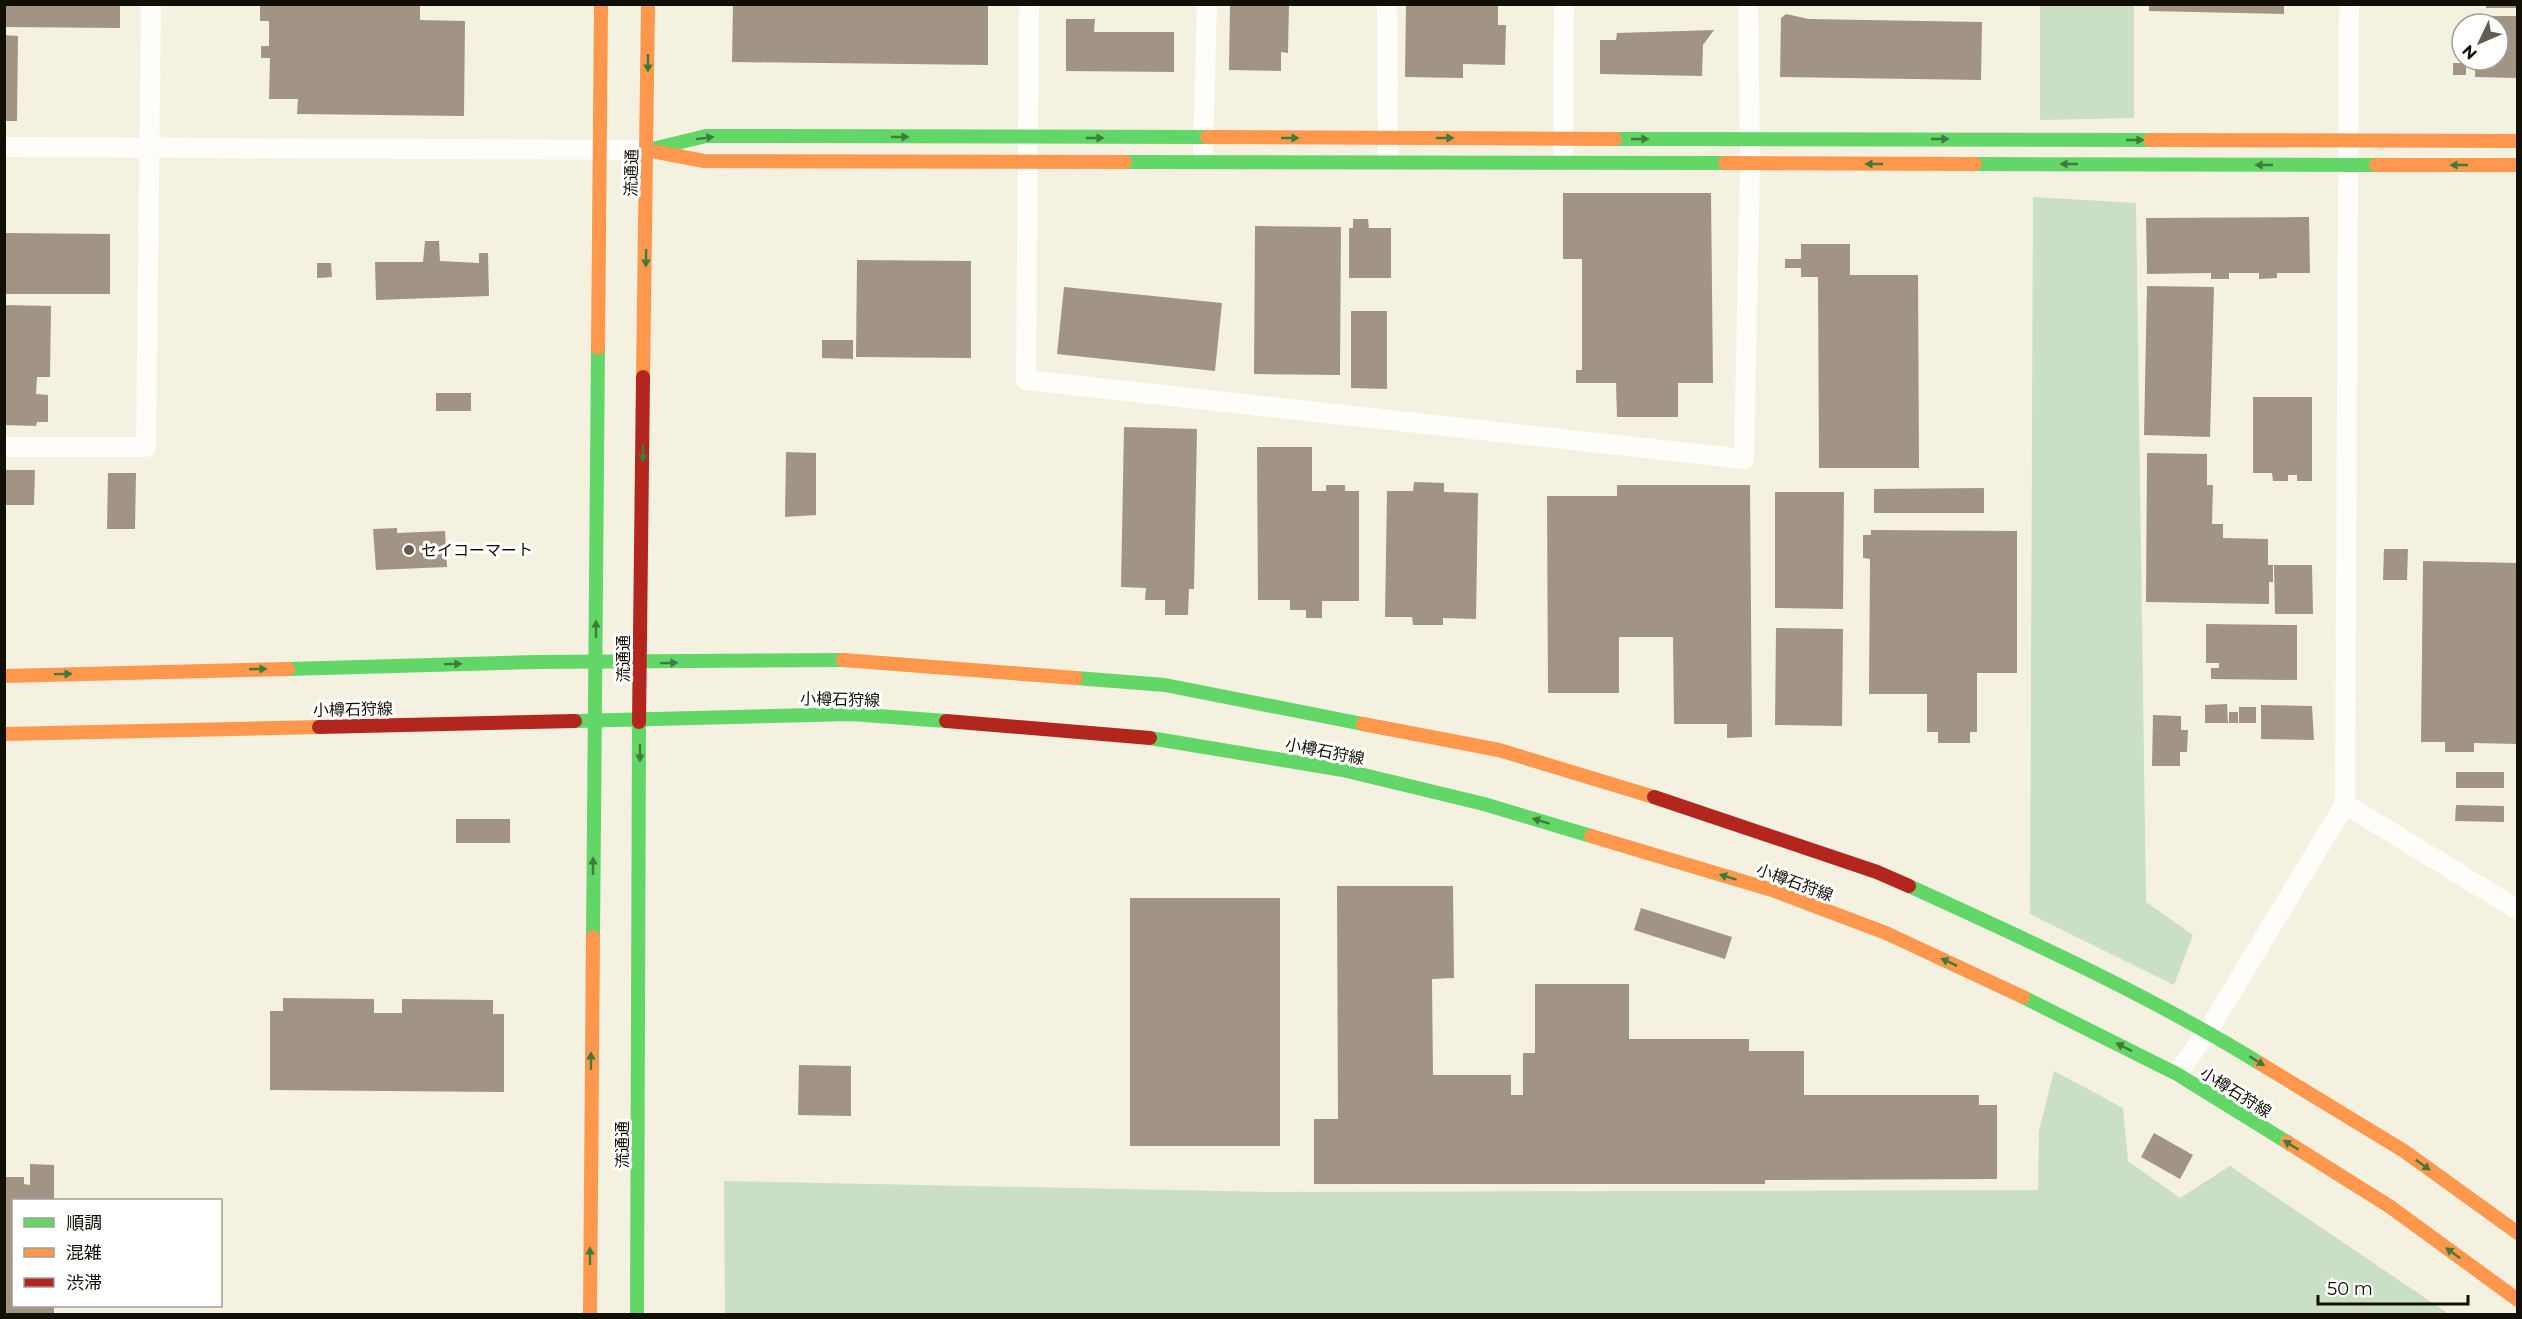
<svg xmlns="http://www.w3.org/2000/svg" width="2522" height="1319" viewBox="0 0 2522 1319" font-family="Montserrat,'Noto Sans JP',sans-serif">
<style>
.green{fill:#cadfc4}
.building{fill:#a29485}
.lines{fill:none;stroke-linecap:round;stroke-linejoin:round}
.street{stroke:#fefdfa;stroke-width:20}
.fast{stroke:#63d668;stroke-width:14}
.slow{stroke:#ff974d;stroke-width:14}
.jam{stroke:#b3261e;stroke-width:14}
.oneway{fill:#3f7c3b}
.poi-dot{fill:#615e51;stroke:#fff;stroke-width:2}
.labels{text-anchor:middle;stroke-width:6;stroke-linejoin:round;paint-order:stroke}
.street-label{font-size:16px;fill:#120f04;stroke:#fff}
.poi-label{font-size:16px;fill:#120f04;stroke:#fff;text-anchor:start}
</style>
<rect width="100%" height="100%" fill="#f5f1e1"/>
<g class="green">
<polygon points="2040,5 2134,5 2134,118 2040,120"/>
<polygon points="2033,197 2136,203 2146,902 2193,935 2174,985 2030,914"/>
<polygon points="2054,1071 2123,1108 2128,1161 2180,1198 2230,1166 2449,1314 725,1314 724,1181 1274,1192 2038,1190 2039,1131"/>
</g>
<g class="building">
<polygon points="4,4 120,4 120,28 4,27"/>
<polygon points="260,4 420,4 420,20 465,21 464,116 297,114 298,99 269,99 270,58 261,58 261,46 269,46 269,21 260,21"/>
<polygon points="733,4 988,4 988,65 732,62"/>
<polygon points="1230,4 1289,4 1288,53 1281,52 1281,71 1229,70"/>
<polygon points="1406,4 1498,4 1498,25 1506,25 1505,65 1463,64 1463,78 1405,77"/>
<polygon points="2149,4 2284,4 2284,14 2149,11"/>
<rect x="2486" y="4" width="32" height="4"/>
<polygon points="1786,14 1809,19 1982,22 1981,80 1780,77 1781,18"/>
<polygon points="2475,16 2518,16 2518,78 2475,77 2475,60 2498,60 2498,24 2475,24"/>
<polygon points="1066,19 1095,19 1094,32 1174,32 1174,72 1066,71"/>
<polygon points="1714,30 1703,45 1702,76 1600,74 1600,40 1616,40 1617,33"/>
<polygon points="4,35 18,36 17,121 4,121"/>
<rect x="2453" y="63" width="13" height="12"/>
<polygon points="1563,193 1711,193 1713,383 1678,383 1678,417 1617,417 1616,383 1576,383 1576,370 1582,370 1582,259 1563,259"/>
<polygon points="2309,217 2310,273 2277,273 2277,278 2259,279 2259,273 2229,273 2229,279 2211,279 2211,273 2147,274 2146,218"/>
<polygon points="1353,219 1368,219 1369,228 1391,228 1391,278 1349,278 1349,228 1353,228"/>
<polygon points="1255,226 1341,227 1340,375 1254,374"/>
<polygon points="4,233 110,234 110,294 4,294"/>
<polygon points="425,241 439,241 440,261 479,263 479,253 488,253 489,296 376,300 375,262 423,262"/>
<polygon points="1801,244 1850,244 1850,275 1918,275 1919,468 1819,468 1818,277 1801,277 1801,268 1785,268 1785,259 1801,259"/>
<polygon points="857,260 971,261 971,358 856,357"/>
<polygon points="317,263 331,263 332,277 317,278"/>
<polygon points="2147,286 2214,287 2210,437 2144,435"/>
<polygon points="1064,287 1222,303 1215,371 1057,354"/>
<polygon points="4,305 51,306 50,377 37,377 36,394 48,395 48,422 37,422 36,426 4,425"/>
<polygon points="1351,311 1387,311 1387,389 1351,388"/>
<polygon points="822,340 853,340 853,359 822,358"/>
<rect x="436" y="393" width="35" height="18"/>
<polygon points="2253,397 2312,397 2312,481 2297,481 2297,475 2288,475 2288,481 2273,481 2272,473 2253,473"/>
<polygon points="1124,427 1197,429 1194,589 1189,589 1188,615 1165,615 1165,600 1145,600 1146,588 1121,587"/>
<polygon points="1257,447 1312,447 1312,491 1326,491 1326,485 1345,485 1345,491 1359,491 1359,601 1322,601 1322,618 1306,618 1306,610 1290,610 1290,600 1258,600"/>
<polygon points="786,452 816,453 816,515 785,517"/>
<polygon points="2147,453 2207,454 2207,485 2213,485 2212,524 2223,524 2223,538 2268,539 2268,565 2273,565 2273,582 2269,582 2269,604 2146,602"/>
<polygon points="4,470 35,470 34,505 4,505"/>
<polygon points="108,473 136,473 135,529 107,529"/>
<polygon points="1414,482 1444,483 1444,492 1478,493 1476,619 1443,618 1443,625 1413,625 1412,617 1385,617 1387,491 1413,491"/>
<polygon points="1617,485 1750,485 1752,737 1727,738 1727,724 1674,724 1673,637 1619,637 1619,693 1548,693 1547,496 1617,496"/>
<polygon points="1984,488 1984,513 1874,513 1874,489"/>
<polygon points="1775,492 1844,492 1843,609 1775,608"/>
<polygon points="397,528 397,533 445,531 447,567 376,570 373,529"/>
<polygon points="1871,530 2017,531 2017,673 1977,673 1977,732 1970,732 1970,743 1938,743 1938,732 1927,732 1927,694 1869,694 1870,559 1863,558 1863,535 1871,535"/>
<polygon points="2384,549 2408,549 2407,580 2383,580"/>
<polygon points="2423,561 2518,563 2516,744 2474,743 2474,752 2445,752 2445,742 2421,742"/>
<polygon points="2274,565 2312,565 2313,614 2275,614"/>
<polygon points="2206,624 2297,625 2297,680 2211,679 2211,668 2219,668 2219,663 2206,663"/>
<polygon points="1776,628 1843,629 1842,726 1775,725"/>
<polygon points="2227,704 2228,723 2205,723 2205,705"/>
<polygon points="2261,705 2312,706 2314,740 2261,739"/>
<rect x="2239" y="707" width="17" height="16"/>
<rect x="2229" y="712" width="9" height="11"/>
<polygon points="2153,715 2181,716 2181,730 2188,730 2187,752 2180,752 2180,766 2152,766"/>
<rect x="2456" y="772" width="48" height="16"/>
<polygon points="2456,805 2504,806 2504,822 2455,821"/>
<rect x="456" y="819" width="54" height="24"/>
<polygon points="1337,886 1453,886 1454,978 1432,979 1433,1075 1511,1075 1511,1095 1523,1095 1523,1053 1535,1053 1535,984 1629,984 1629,1039 1749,1039 1749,1051 1804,1051 1804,1095 1979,1095 1979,1105 1997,1105 1997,1179 1765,1180 1765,1184 1314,1184 1314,1119 1338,1119"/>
<rect x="1130" y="898" width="150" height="248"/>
<polygon points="1641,908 1732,937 1725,959 1634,930"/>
<polygon points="283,998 374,999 374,1013 402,1013 402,999 493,1000 493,1014 504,1014 504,1092 270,1090 270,1011 283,1011"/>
<polygon points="799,1065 851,1066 851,1116 798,1115"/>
<polygon points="2154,1133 2193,1155 2180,1179 2141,1157"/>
<polygon points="30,1164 54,1165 54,1200 14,1200 14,1306 54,1306 54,1314 4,1314 4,1177 24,1177 24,1184 30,1185"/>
</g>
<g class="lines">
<g class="street">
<polyline points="1029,4 1026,380 1744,459 1750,164 1748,4"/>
<polyline points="1387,4 1388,151"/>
<polyline points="4,147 648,150"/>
<polyline points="1203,151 1207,4"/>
<polyline points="1563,151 1564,4"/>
<polyline points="4,447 146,447 151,4"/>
<polyline points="2345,804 2518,910"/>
<polyline points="2177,1074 2208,1031 2345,804 2349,4"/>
</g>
<g class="fast">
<polyline points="1615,139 2150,140"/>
<polyline points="648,150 706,136 1207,137"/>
<polyline points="1125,162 1725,163"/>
<polyline points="1975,164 2376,165"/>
<polyline points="288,669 536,662 843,660"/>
<polyline points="1076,678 1165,685 1363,724"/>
<polyline points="575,721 851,714 946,721"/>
<polyline points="1150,738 1343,770 1484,804 1591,836"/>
<path d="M1909,886C2030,941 2147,994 2261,1064"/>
<polyline points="593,937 598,348"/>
<polyline points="2023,997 2177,1074 2287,1142"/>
<polyline points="637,1314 639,722"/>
</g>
<g class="slow">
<polyline points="1207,137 1615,139"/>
<polyline points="2150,140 2518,141"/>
<polyline points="657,152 704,161 1125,162"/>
<polyline points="1725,163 1975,164"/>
<polyline points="2376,165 2518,165"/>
<polyline points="598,348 601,4"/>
<polyline points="643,377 648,4"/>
<polyline points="843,660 1076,678"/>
<polyline points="4,676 288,669"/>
<polyline points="1363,724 1499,750 1654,797"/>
<polyline points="4,734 319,727"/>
<polyline points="1591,836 1772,890 1886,933 2023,997"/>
<polyline points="2261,1064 2404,1151 2518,1233"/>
<polyline points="2287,1142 2389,1206 2518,1300"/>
<polyline points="590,1314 593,937"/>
</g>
<g class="jam">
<polyline points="946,721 1150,738"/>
<polyline points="639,722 643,377"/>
<polyline points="319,727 575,721"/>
<polyline points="1654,797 1877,872 1909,886"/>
</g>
</g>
<defs><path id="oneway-solid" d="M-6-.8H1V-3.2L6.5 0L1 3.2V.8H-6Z" transform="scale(1.5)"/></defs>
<g class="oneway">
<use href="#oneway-solid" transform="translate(648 63) rotate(90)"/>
<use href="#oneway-solid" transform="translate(900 137)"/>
<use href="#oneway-solid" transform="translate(705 138) rotate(-7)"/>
<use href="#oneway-solid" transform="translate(1095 138)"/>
<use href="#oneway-solid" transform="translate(1290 138)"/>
<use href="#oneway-solid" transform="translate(1445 138)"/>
<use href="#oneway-solid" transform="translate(1640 139)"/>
<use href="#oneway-solid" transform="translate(1940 139)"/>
<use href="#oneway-solid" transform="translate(2135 140)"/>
<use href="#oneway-solid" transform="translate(1874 164) rotate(-180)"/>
<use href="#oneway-solid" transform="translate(2069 164) rotate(-180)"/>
<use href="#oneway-solid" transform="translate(2264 165) rotate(-180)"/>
<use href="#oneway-solid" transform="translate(2459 165) rotate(-180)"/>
<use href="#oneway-solid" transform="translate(646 258) rotate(91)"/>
<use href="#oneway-solid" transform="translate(643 453) rotate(91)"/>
<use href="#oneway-solid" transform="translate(596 629) rotate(-90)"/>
<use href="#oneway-solid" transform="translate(669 663) rotate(-1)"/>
<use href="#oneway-solid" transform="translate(453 664) rotate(-1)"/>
<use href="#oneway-solid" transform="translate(258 669) rotate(-1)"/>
<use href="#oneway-solid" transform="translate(63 674) rotate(-1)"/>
<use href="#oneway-solid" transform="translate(640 753) rotate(90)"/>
<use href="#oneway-solid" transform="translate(1541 821) rotate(-163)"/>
<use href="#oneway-solid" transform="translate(593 866) rotate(-90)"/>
<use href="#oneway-solid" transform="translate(1728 877) rotate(-163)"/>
<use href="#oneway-solid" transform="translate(1949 962) rotate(-155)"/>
<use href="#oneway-solid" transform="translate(2124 1047) rotate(-153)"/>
<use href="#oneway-solid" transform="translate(591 1061) rotate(-90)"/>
<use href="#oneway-solid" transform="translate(2257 1061) rotate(32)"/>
<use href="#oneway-solid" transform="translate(2291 1145) rotate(-148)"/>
<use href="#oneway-solid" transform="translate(2423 1165) rotate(36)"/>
<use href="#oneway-solid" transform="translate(2453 1253) rotate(-144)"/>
<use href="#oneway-solid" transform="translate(590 1256) rotate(-90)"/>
</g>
<circle class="poi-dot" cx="409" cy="550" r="6"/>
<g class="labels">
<g class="street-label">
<text transform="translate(631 173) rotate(-89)" y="6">流通通</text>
<text transform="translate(623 659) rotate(-90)" y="6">流通通</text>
<text transform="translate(840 699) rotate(1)" y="6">小樽石狩線</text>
<text transform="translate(353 709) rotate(-1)" y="6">小樽石狩線</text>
<text transform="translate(1325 751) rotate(11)" y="6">小樽石狩線</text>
<text transform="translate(1795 882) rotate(20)" y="6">小樽石狩線</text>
<text transform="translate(2236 1092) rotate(32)" y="6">小樽石狩線</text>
<text transform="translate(622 1145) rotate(-90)" y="6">流通通</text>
</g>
<g class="poi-label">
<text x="421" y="556">セイコーマート</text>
</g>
</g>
<rect width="2522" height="1319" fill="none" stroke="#120f04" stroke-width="12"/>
<rect x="12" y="1199" width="210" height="108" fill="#ffffff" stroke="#a09f9b" stroke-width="1.5"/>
<rect x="24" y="1218" width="30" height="9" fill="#63d668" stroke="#a09f9b" stroke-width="1.5"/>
<text x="66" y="1229" font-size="18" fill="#120f04">順調</text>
<rect x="24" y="1248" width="30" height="9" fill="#ff974d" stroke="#a09f9b" stroke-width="1.5"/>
<text x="66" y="1259" font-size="18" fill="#120f04">混雑</text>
<rect x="24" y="1278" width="30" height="9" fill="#b3261e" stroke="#a09f9b" stroke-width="1.5"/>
<text x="66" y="1289" font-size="18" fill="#120f04">渋滞</text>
<g transform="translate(2480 42) rotate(226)"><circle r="28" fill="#ffffff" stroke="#a09f9b" stroke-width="1.5"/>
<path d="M0-4.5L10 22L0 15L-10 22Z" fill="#615e51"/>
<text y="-9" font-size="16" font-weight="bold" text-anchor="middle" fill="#120f04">N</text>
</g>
<path d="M2318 1295v9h150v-9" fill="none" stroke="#120f04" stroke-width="3"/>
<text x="2327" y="1295" font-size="18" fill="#120f04" stroke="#ffffff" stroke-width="4.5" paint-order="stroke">50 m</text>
</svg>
